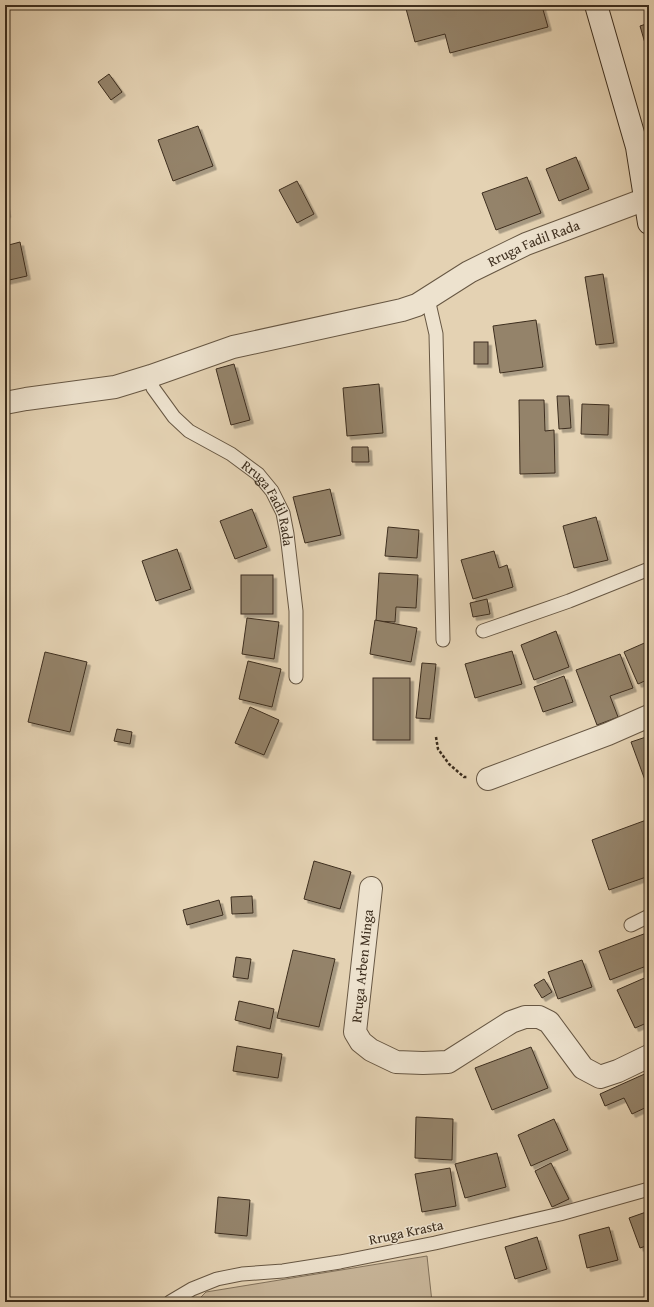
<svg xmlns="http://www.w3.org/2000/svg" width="654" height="1307" viewBox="0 0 654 1307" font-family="'Gentium Book Plus',serif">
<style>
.green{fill:#c8b69a;stroke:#82725c}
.building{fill:#94836b;stroke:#3d2e1e;filter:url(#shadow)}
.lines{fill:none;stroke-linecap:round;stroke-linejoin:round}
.lane-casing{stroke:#675743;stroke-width:15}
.street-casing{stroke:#675743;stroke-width:24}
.secondary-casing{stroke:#3d2e1e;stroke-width:24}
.path{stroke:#3d2e1e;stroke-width:2.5;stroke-dasharray:3 2;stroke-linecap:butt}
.lane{stroke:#ede2ce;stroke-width:13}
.street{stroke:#ede2ce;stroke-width:22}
.secondary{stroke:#ede2ce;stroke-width:22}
.labels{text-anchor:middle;stroke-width:3;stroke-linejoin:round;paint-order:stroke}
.street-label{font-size:14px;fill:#3d2e1e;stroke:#ede2ce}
</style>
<defs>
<filter id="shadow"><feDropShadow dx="3.5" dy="3.5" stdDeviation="0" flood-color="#0004"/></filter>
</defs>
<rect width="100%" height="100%" fill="#e4d2b3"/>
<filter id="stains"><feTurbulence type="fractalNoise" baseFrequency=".005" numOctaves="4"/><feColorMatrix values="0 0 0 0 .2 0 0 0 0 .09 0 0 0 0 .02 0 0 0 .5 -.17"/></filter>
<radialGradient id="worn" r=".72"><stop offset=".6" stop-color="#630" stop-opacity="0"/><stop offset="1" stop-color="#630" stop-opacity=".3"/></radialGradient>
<polygon class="green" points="427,1256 432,1302 196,1302 206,1292"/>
<g class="building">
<polygon points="405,5 544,5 542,6 548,27 450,53 445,34 415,42"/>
<polygon points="649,23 649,57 640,26"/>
<polygon points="109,74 122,92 111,100 98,82"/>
<polygon points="198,126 213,166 173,181 158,140"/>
<polygon points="576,157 589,189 559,201 546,169"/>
<polygon points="527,177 541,213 496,230 482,193"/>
<polygon points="297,181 314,214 297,223 279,190"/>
<polygon points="5,201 7,214 5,214"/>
<polygon points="20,242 27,276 5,281 5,246"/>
<polygon points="603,274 614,343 596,345 585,277"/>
<polygon points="536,320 543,367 500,373 493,326"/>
<rect x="474" y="342" width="14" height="22"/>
<polygon points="234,364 250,420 231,425 216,369"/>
<polygon points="379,384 383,433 347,436 343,388"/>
<polygon points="557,396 569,396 571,428 559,429"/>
<polygon points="519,400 544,400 545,431 554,430 555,473 520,474"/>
<polygon points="582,404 609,405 608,435 581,434"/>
<polygon points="352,447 368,447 369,462 352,462"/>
<polygon points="330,489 341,535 305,543 293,497"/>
<polygon points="252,509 267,547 235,559 220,521"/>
<polygon points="596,517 608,560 574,568 563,526"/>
<polygon points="388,527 419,530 417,558 385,556"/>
<polygon points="177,549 191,589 156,601 142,561"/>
<polygon points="494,551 499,568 507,565 513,587 473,599 461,560"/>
<polygon points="379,573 418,575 416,608 396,607 395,622 376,621"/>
<rect x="241" y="575" width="32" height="39"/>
<polygon points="487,599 490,614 473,617 470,603"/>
<polygon points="247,618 279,622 274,659 242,654"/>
<polygon points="375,620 417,628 411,662 370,654"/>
<polygon points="556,631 569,667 534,680 521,645"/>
<polygon points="649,641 649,679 638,684 624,652"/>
<polygon points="512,651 522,684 475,698 465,664"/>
<polygon points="45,652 87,662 70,732 28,722"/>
<polygon points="620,654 633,688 610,696 618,717 597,725 576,670"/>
<polygon points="248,661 281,669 272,707 239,699"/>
<polygon points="422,663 436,664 430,719 416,718"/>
<polygon points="564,676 573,702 543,712 534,687"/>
<rect x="373" y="678" width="37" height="62"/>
<polygon points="250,707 279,720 264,755 235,743"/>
<polygon points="117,729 132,732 130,744 114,741"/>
<polygon points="649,736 649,791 631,742"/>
<polygon points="649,819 649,876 609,890 592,840"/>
<polygon points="314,861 351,872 340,909 304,899"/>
<polygon points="252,896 253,913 232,914 231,897"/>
<polygon points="219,900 223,915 187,925 183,910"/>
<polygon points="649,932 649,965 610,980 599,951"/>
<polygon points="293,950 335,959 319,1027 277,1018"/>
<polygon points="236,957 251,959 248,979 233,977"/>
<polygon points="582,960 592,987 558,999 548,972"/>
<polygon points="649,976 649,1022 635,1028 617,990"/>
<polygon points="544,979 552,992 542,998 534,985"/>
<polygon points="239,1001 274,1009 270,1029 235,1020"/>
<polygon points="237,1046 282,1054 278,1078 233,1071"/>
<polygon points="531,1047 548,1088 492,1110 475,1068"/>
<polygon points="649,1072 649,1106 632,1114 624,1098 605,1106 600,1094"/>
<polygon points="416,1117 453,1119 452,1160 415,1158"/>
<polygon points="554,1119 568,1150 531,1166 518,1135"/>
<polygon points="497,1153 506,1187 465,1198 455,1164"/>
<polygon points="551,1163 569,1199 552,1207 535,1171"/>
<polygon points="450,1168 456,1206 422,1212 415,1174"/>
<polygon points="218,1197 250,1200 247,1236 215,1233"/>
<polygon points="649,1211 649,1245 640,1248 629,1218"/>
<polygon points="609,1227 618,1260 587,1268 579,1235"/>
<polygon points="537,1237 547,1269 515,1279 505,1247"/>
</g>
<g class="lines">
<g class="lane-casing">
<g id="lane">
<polyline points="428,299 436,334 443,640"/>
<path id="s1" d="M151,376L153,388L174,417L189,431L231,454L258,474L272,491L283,513L287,534L296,611V677"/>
<polyline points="483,631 569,601 649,569"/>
<polyline points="631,925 649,916"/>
<polyline points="170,1302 192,1289 217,1279 242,1274 283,1271 340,1262 435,1243 560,1214 649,1189"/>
</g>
</g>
<g class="street-casing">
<g id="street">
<path id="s2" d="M5,403L26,399L115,387L151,376L233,347L402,310L417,305L469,272L526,244L646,199"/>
<polyline points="488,779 608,734 649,716"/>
<polyline points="371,888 355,1032 361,1042 371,1050 396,1062 423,1063 448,1062 511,1022 525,1017 539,1017 549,1022 583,1068 600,1077 618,1071 649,1056"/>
</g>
</g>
<g class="secondary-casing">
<polyline id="secondary" points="596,5 637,147 649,223"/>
</g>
<polyline class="path" points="436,737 438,749 449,764 464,777 467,777"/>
<use href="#lane" class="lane"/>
<use href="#street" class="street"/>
<use href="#secondary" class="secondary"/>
</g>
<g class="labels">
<g class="street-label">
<text dy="5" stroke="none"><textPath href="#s2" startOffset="557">Rruga Fadil Rada</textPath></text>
<text dy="5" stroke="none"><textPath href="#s1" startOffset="181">Rruga Fadil Rada</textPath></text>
<text transform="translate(362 966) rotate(-84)" y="5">Rruga Arben Minga</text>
<text transform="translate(406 1232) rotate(-12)" y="5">Rruga Krasta</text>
</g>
</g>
<rect width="654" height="1307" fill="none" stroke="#e4d2b3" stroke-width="20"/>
<rect x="6" y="6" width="642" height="1295" fill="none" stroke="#3d2e1e" stroke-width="2"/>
<rect x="10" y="10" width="634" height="1287" fill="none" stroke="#3d2e1e"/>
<rect width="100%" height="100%" filter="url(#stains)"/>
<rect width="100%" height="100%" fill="url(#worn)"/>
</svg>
